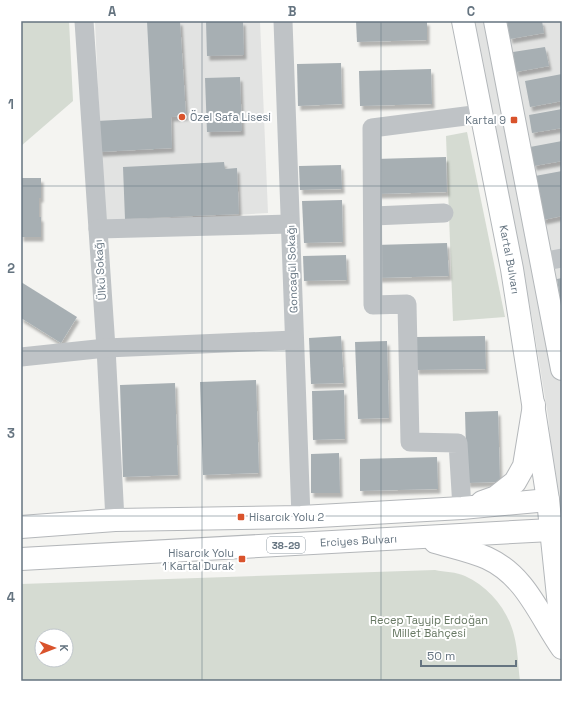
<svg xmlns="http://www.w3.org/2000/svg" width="583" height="702" viewBox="0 0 583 702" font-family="'Space Grotesk',sans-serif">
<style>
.built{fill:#e2e3e2}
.green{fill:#d5dbd2;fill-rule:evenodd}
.building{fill:#a7afb3;filter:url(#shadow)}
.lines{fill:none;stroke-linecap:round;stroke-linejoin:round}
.major-casing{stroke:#b3b7ba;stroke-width:24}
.highway-casing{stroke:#b4b7ba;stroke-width:24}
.minor{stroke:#bfc3c6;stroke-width:19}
.major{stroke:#fff;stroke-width:22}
.highway{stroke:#fff;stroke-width:22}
.grid{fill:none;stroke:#657480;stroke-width:1;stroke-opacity:0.55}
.poi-dot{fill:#d9532c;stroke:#fff;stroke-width:1.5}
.labels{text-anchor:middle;stroke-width:4;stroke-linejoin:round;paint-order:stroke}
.shield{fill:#fff;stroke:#939ea6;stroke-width:1}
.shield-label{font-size:10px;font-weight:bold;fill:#657480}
.poi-label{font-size:11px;fill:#657480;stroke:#fff;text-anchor:start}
.street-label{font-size:11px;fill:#657480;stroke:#fff}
.park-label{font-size:11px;fill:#677863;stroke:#fff}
.neatline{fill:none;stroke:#657480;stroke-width:1.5}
.grid-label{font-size:13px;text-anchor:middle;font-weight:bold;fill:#657480}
</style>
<defs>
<filter id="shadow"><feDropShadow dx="2.5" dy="4.5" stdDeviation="1" flood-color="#0004"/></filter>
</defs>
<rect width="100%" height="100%" fill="#f4f4f1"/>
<g class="built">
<polygon points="95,21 260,21 268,213 104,223"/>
<polygon points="473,21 562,21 562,513 557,513 548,416 532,318"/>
</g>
<g class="green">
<polygon points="21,21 69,21 73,101 21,146"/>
<polygon points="467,132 505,317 453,321 446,136"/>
<path d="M435,570C444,572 457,572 465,576C489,587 508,610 514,635C518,650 518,666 520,681H21V584ZM42,636H66V660H42Z"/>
</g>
<g class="building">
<polygon points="147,21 180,21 186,116 171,117 172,148 99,152 97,121 152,118"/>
<polygon points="206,21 243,21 244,55 207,56"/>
<polygon points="356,21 427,21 427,40 357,42"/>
<polygon points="507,21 542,21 544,33 510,39"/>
<polygon points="545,47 549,66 516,72 513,52"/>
<polygon points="341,63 342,104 298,106 297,64"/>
<polygon points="431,69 432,104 360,106 359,71"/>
<polygon points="562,74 562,101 530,107 525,81"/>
<polygon points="240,77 242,131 207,132 205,78"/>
<polygon points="562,109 562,128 532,133 529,115"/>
<polygon points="562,141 562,161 534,166 530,147"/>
<polygon points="446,157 447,192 376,194 375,159"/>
<polygon points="224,162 225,169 237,168 239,214 125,219 123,167"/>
<polygon points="341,165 342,189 300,190 299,166"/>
<polygon points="562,171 562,216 543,220 535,176"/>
<polygon points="21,178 41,178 41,198 39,198 39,217 41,217 41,237 21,237"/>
<polygon points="342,200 343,242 304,243 302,201"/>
<polygon points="447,243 449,276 376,278 375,245"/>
<polygon points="346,255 347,280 304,281 303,256"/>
<polygon points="562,278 562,304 561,305 557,279"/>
<polygon points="21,282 77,317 61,343 21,318"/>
<polygon points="341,336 344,383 311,384 309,338"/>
<polygon points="485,336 486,369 416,370 416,337"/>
<polygon points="387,341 389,418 358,419 355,342"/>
<polygon points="256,380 259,473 203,475 200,382"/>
<polygon points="175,383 178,475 123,477 120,385"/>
<polygon points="344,390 345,439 313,440 312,391"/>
<polygon points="498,411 500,482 467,483 465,412"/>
<polygon points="339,453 340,493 311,493 311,454"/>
<polygon points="437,457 438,489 360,491 360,459"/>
</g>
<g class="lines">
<g class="major-casing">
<g id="major">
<path id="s1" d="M463,21L512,269L548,500L562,635"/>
<polyline points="495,21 562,369"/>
</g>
</g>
<g class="highway-casing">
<g id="highway">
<polyline points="482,502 496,497 515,482 524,466 534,405"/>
<polyline points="21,527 115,520 301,517 462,508 548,500"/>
<path d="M435,542C452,547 471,551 487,558C526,576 539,615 562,648"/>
<path id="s2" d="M21,559L551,530"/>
</g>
</g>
<g class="minor">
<polyline points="84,21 106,348 115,520"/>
<polyline points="283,21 301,517"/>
<polyline points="373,216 444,213"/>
<polyline points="98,229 290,224"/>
<polyline points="541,262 562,258"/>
<polyline points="21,357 106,348 294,340"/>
<polyline points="462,508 458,443 410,442 407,304 373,305 372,128 481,114"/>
</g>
<use href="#major" class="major"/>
<use href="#highway" class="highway"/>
</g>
<path class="grid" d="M202,21V681M381,21V681M21,186H562M21,351H562M21,516H562"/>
<g class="poi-dot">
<circle cx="182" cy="117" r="4"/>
<rect x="510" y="116" width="8" height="8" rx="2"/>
<rect x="237" y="513" width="8" height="8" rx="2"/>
<rect x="238" y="555" width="8" height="8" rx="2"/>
</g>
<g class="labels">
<rect class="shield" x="267" y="537" width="38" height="16" rx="3"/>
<g class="shield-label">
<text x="286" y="549">38-29</text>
</g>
<g class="poi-label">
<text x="190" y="121">Özel Safa Lisesi</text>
<text x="506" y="124" text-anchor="end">Kartal 9</text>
<text x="249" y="521">Hisarcık Yolu 2</text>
<text x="234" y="557" text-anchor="end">Hisarcık Yolu<tspan x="234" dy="13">1 Kartal Durak</tspan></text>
</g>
<g class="street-label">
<text dy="4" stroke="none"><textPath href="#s1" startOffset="243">Kartal Bulvarı</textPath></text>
<text transform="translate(292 269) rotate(-92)" y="4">Goncagül Sokağı</text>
<text transform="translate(100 270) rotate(-94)" y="4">Ülkü Sokağı</text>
<text dy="4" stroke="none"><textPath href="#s2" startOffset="338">Erciyes Bulvarı</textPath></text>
</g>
<g class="park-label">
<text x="429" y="624">Recep Tayyip Erdoğan<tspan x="429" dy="13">Millet Bahçesi</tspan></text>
</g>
</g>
<rect width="583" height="702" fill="none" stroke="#ffffff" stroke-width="44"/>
<g transform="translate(54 648) rotate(90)"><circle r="19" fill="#ffffff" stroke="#c1c7cc"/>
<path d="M0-3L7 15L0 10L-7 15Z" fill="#d9532c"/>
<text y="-6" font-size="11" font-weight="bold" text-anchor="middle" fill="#657480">K</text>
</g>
<path d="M421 660v6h95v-6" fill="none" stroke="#657480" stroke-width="2"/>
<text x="427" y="660" font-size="12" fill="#657480" stroke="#ffffff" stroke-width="3" paint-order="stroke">50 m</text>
<rect x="22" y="22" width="539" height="658" class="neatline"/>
<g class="grid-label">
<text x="112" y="16">A</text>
<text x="292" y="16">B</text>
<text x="471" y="16">C</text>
<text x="11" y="109">1</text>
<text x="11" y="273">2</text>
<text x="11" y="438">3</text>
<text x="11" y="602">4</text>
</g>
</svg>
